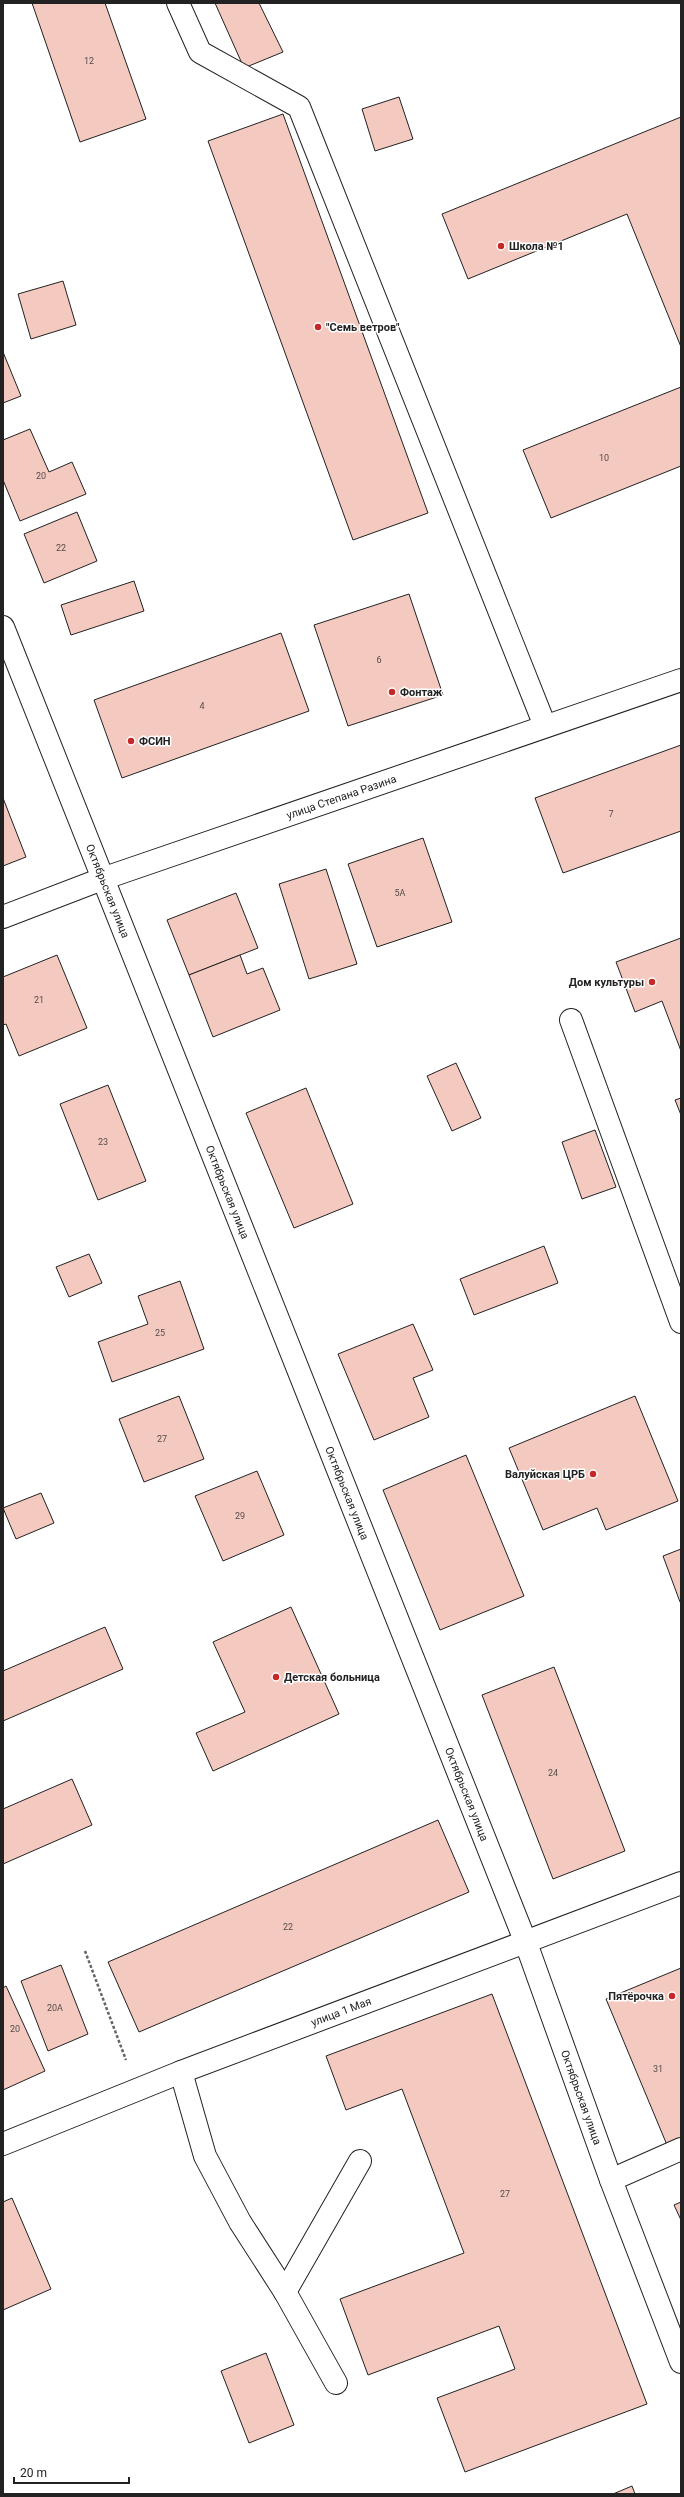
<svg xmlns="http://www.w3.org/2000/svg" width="684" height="2497" viewBox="0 0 684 2497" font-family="Roboto,sans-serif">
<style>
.building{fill:#f3c9c0;stroke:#222}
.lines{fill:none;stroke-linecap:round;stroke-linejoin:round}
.minor-casing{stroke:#222;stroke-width:24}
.major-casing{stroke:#222;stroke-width:24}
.path{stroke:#646464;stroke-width:2.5;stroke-dasharray:3 2;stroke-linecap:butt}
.minor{stroke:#fff;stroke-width:22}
.major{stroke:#fff;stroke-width:22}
.poi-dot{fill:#c62828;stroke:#fff;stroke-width:1.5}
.labels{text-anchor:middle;stroke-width:3;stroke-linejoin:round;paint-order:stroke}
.number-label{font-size:9px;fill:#564c4a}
.poi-label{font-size:11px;font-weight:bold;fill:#222;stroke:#fff;text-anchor:start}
.street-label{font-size:11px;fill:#222;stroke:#fff}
</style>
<rect width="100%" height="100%" fill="#fff"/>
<g class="building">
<polygon points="32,3 105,3 146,119 80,142"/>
<polygon points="215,3 259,3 283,52 244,68"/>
<polygon points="399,97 413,139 375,151 362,109"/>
<polygon points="283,114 428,513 353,540 208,141"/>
<polygon points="681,117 681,347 627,214 468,279 442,214"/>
<polygon points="63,281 76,325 31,339 18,294"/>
<polygon points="3,352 21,396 3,403"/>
<polygon points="681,387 681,466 551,518 523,450"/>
<polygon points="30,429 49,472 72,462 86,494 20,521 3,480 3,440"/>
<polygon points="77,512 97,561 44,583 24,534"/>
<polygon points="134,581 144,611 71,635 61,605"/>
<polygon points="409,594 443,695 348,726 314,625"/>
<polygon points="281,633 309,711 122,778 94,700"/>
<polygon points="681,745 681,831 563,873 535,798"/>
<polygon points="3,798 26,857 3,866"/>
<polygon points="423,838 452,922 377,947 348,864"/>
<polygon points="326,869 357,964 309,979 279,884"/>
<polygon points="236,893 258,948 189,975 167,920"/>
<polygon points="681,938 681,1051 662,1001 635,1012 616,962"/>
<polygon points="57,955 87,1028 19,1056 6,1024 3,1025 3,977"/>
<polygon points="240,955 247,974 263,968 280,1010 213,1037 189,975"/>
<polygon points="456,1063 481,1118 452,1131 427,1076"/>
<polygon points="108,1085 146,1181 98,1200 60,1104"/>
<polygon points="306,1088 353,1204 294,1228 246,1113"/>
<polygon points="681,1098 681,1115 675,1100"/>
<polygon points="595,1130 616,1187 582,1199 562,1142"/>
<polygon points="544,1246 558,1283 474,1315 460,1279"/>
<polygon points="89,1254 102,1283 69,1297 56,1267"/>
<polygon points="180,1281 204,1349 112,1382 98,1342 148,1324 138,1296"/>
<polygon points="413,1324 433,1370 413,1378 429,1417 374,1440 338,1354"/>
<polygon points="179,1396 204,1459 144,1482 119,1419"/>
<polygon points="635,1396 678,1501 606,1530 597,1508 543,1530 509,1448"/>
<polygon points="466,1455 524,1596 440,1630 383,1490"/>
<polygon points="257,1471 284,1535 223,1561 195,1496"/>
<polygon points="41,1493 54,1523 16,1539 3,1508"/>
<polygon points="681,1549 681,1601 680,1602 663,1556"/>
<polygon points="291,1607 339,1714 213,1771 196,1733 245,1712 213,1642"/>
<polygon points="105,1627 123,1669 3,1721 3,1671"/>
<polygon points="554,1667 625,1851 553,1879 482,1695"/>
<polygon points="72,1779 92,1825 3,1864 3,1809"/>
<polygon points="438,1820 469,1892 139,2032 108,1962"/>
<polygon points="61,1965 88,2034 48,2051 21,1981"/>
<polygon points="681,1968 681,2140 667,2145 606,1999"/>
<polygon points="6,1986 45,2071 3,2090 3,1988"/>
<polygon points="492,1994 647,2404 465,2472 437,2398 515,2369 499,2326 368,2375 340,2299 464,2253 402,2089 346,2110 326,2056"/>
<polygon points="12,2198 51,2289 3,2310 3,2202"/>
<polygon points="681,2202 681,2220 674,2205"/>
<polygon points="266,2353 294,2425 249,2443 221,2371"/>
<polygon points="632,2486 635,2494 613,2494"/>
</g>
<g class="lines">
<g class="minor-casing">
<g id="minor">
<polyline points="178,3 200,52 299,107 545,726"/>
<path id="s1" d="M3,627L526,1943L611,2180L681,2362"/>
<path id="s2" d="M3,917L102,879L681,680"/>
<polyline points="571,1020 681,1322"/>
<polyline points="181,2072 205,2156 240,2222 285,2292 336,2383"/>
<polyline points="611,2180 681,2149"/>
<polyline points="285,2292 360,2161"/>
</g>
</g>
<g class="major-casing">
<g id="major">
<path id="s3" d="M3,2144L181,2072L681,1883"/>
</g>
</g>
<polyline class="path" points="85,1951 126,2060"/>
<use href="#minor" class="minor"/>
<use href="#major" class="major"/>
</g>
<g class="poi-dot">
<circle cx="501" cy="246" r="4"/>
<circle cx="318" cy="327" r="4"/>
<circle cx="392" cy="692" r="4"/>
<circle cx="131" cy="741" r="4"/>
<circle cx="652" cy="982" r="4"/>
<circle cx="593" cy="1474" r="4"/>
<circle cx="276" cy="1677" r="4"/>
<circle cx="672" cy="1996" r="4"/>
</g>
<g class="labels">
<g class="number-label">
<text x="89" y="64">12</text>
<text x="604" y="461">10</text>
<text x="41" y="479">20</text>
<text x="61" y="551">22</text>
<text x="379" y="663">6</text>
<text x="202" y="709">4</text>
<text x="611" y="817">7</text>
<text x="400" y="896">5А</text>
<text x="39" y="1003">21</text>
<text x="103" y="1145">23</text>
<text x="160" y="1336">25</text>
<text x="162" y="1442">27</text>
<text x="240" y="1519">29</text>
<text x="553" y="1776">24</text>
<text x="288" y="1930">22</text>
<text x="55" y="2011">20А</text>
<text x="15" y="2032">20</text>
<text x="658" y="2072">31</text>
<text x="505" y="2197">27</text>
</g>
<g class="poi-label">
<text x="509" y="250">Школа №1</text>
<text x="326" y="331">"Семь ветров"</text>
<text x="400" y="696">Фонтаж</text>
<text x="139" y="745">ФСИН</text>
<text x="644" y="986" text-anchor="end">Дом культуры</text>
<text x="585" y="1478" text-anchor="end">Валуйская ЦРБ</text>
<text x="284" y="1681">Детская больница</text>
<text x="664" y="2000" text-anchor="end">Пятёрочка</text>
</g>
<g class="street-label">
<text dy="4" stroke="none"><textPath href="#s2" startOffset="359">улица Степана Разина</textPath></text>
<text dy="4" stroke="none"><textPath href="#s1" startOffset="284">Октябрьская улица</textPath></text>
<text dy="4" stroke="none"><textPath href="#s1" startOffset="608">Октябрьская улица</textPath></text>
<text dy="4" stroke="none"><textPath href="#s1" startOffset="932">Октябрьская улица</textPath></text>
<text dy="4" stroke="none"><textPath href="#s1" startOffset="1256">Октябрьская улица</textPath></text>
<text dy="4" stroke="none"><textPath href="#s3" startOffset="363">улица 1 Мая</textPath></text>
<text dy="4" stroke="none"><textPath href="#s1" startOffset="1580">Октябрьская улица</textPath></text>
</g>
</g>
<rect width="684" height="2497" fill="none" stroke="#222222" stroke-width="8"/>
<path d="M14 2477v6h115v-6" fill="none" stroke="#222222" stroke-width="2"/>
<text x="20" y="2477" font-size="12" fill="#222222" stroke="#ffffff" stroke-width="3" paint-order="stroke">20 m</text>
</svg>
